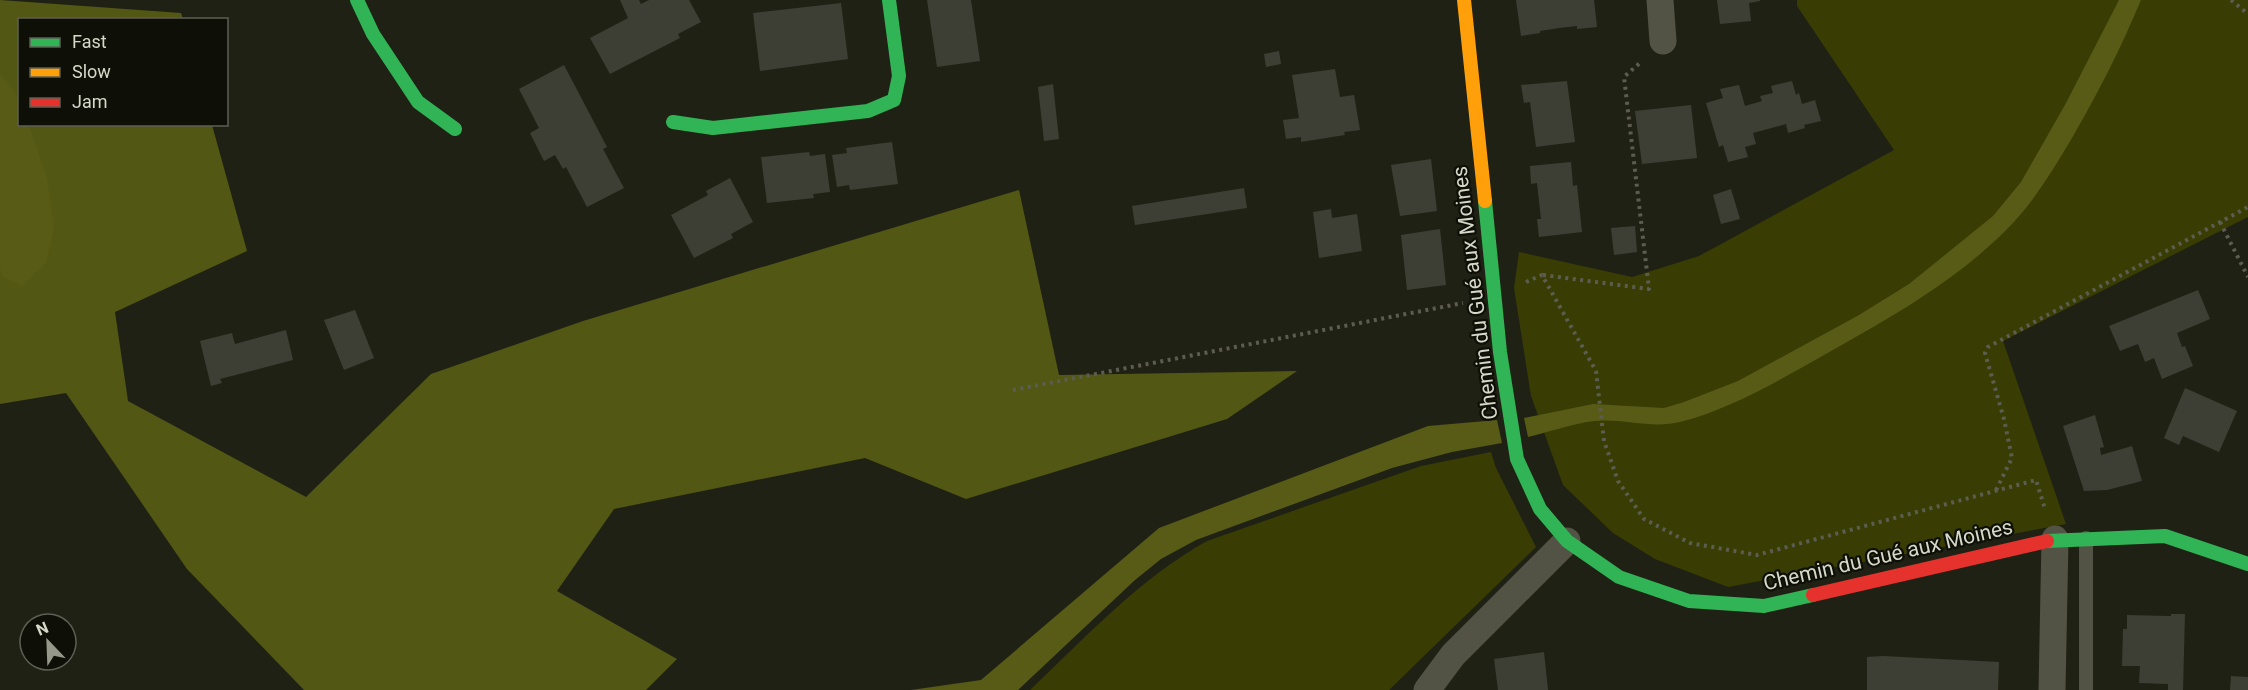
<svg xmlns="http://www.w3.org/2000/svg" width="2248" height="690" viewBox="0 0 2248 690" font-family="Roboto,sans-serif">
<style>
.green{fill:#393c03}
.forest{fill:#535714}
.water{fill:#575b16}
.building{fill:#3e3f34}
.lines{fill:none;stroke-linecap:round;stroke-linejoin:round}
.path{stroke:#5c5d50;stroke-width:4;stroke-dasharray:3 4.5;stroke-linecap:butt}
.lane{stroke:#525344;stroke-width:14}
.street{stroke:#525344;stroke-width:27}
.fast{stroke:#30b455;stroke-width:14}
.slow{stroke:#ff9f0a;stroke-width:14}
.jam{stroke:#e5322d;stroke-width:14}
.labels{text-anchor:middle;stroke-width:4.5;stroke-linejoin:round;paint-order:stroke}
.street-label{font-size:21px;fill:#d6d8c9;stroke:#0e0f06}
</style>
<rect width="100%" height="100%" fill="#202115"/>
<g class="green">
<polygon points="1797,0 2248,0 2248,217 2003,341 2066,524 1728,587 1655,559 1613,533 1563,485 1531,396 1514,288 1519,252 1632,277 1699,256 1894,150 1797,6"/>
<path d="M1491,452L1496,468L1536,547L1389,690H1030C1086,637 1139,579 1207,541L1421,466Z"/>
</g>
<polygon class="forest" points="0,0 181,13 183,19 20,20 20,124 212,125 247,251 115,312 128,401 306,497 431,374 583,321 1019,190 1059,375 1297,371 1227,419 966,499 865,458 614,509 557,591 677,659 646,690 304,690 187,569 66,393 0,404"/>
<g class="water">
<path d="M2119,0H2141C2121,48 2098,93 2072,138C2054,168 2037,197 2013,223C1960,279 1890,318 1824,355C1778,381 1731,409 1680,422C1651,429 1623,418 1594,421C1572,424 1549,432 1528,437L1524,418L1593,404L1664,408L1684,402L1738,381L1859,315L1909,284L1993,216L2021,182L2066,103Z"/>
<path d="M0,75C18,91 20,101 20,124L29,125L47,179L54,227L46,263L22,286L2,276L0,268Z"/>
<polygon points="1497,420 1502,443 1452,452 1392,468 1196,540 1161,559 1135,580 1018,690 911,690 981,680 1159,528 1428,426"/>
</g>
<g class="building">
<polygon points="620,0 639,0 641,4 649,0 689,0 701,22 678,34 680,38 610,74 590,38 628,18"/>
<polygon points="927,0 971,0 980,61 937,67"/>
<polygon points="1516,0 1594,0 1597,27 1577,29 1577,26 1559,28 1540,31 1540,33 1521,36"/>
<polygon points="1717,0 1760,0 1760,1 1749,3 1751,21 1720,24"/>
<polygon points="841,3 848,59 760,71 753,13"/>
<polygon points="1279,51 1281,64 1266,67 1264,54"/>
<polygon points="564,65 607,147 603,149 624,188 587,207 566,167 563,169 555,155 544,161 530,133 539,128 519,89"/>
<polygon points="1335,69 1340,97 1354,95 1360,130 1344,132 1345,135 1301,142 1301,137 1286,139 1283,120 1299,118 1292,75"/>
<polygon points="1567,81 1575,142 1536,147 1530,102 1524,103 1521,85"/>
<polygon points="1792,81 1796,95 1799,93 1802,104 1815,100 1821,121 1804,125 1805,128 1788,133 1786,124 1753,133 1756,144 1745,147 1748,157 1728,162 1723,145 1719,147 1706,103 1723,98 1720,89 1739,85 1745,106 1762,101 1760,96 1773,93 1771,86"/>
<polygon points="1053,84 1059,139 1044,141 1038,87"/>
<polygon points="1691,105 1697,158 1642,164 1635,111"/>
<polygon points="892,142 898,184 850,190 849,185 837,187 832,155 847,153 846,148"/>
<polygon points="809,152 810,156 825,154 830,192 813,194 814,198 767,203 761,157"/>
<polygon points="1431,159 1437,211 1400,216 1391,165"/>
<polygon points="1571,162 1573,186 1577,185 1582,232 1539,237 1537,219 1541,219 1537,183 1531,184 1530,166"/>
<polygon points="730,178 753,222 731,234 733,238 694,258 671,215 708,195 706,191"/>
<polygon points="1244,188 1247,208 1135,225 1132,206"/>
<polygon points="1731,189 1740,219 1721,224 1713,195"/>
<polygon points="1331,209 1332,218 1357,214 1362,251 1319,258 1313,212"/>
<polygon points="1635,226 1637,252 1614,255 1611,228"/>
<polygon points="1440,229 1446,285 1407,290 1401,235"/>
<polygon points="2198,290 2210,319 2177,333 2182,347 2185,346 2193,366 2162,379 2154,358 2145,362 2138,344 2120,351 2109,326"/>
<polygon points="355,310 374,358 344,370 324,320"/>
<polygon points="286,330 293,360 220,379 222,383 211,386 200,341 232,333 235,344"/>
<polygon points="2185,388 2237,411 2219,452 2183,436 2179,445 2164,438"/>
<polygon points="2095,415 2104,447 2100,448 2101,455 2132,446 2142,481 2107,490 2084,491 2063,426"/>
<polygon points="2171,614 2185,614 2183,690 2168,690 2168,684 2139,683 2140,666 2122,666 2123,629 2127,629 2127,615 2168,616 2171,616"/>
<polygon points="1544,652 1548,690 1498,690 1494,659"/>
<polygon points="1883,656 1999,662 1998,690 1867,690 1867,657"/>
<polygon points="2231,676 2248,677 2248,690 2230,690"/>
</g>
<g class="lines">
<g class="path">
<polyline points="2231,0 2248,14"/>
<polyline points="2220,222 2248,277"/>
<polyline points="1543,275 1649,289 1624,77 1642,61"/>
<polyline points="1526,282 1542,275 1596,371 1604,441 1618,481 1644,519 1690,543 1757,555 2036,480 2045,509"/>
<polyline points="1013,390 1463,303"/>
<polyline points="1996,490 2012,458 2004,419 1985,353 1988,347 2248,207"/>
</g>
<polyline class="lane" points="2086,690 2086,538"/>
<g class="street">
<polyline points="1660,0 1663,41"/>
<polyline points="1427,690 1453,655 1567,541"/>
<polyline points="2052,690 2055,539"/>
</g>
<g class="fast">
<polyline points="357,0 373,34 418,102 455,129"/>
<polyline points="673,122 713,128 868,111 894,100 899,76 889,0"/>
<polyline points="1485,201 1500,352 1517,459 1540,509 1567,541 1619,577 1689,601 1764,606 1813,595"/>
<polyline points="2047,541 2165,536 2248,564"/>
</g>
<polyline class="slow" points="1464,0 1485,201"/>
<polyline class="jam" points="1813,595 2047,541"/>
</g>
<g class="labels">
<g class="street-label">
<text transform="translate(1475 293) rotate(-97)" y="7">Chemin du Gué aux Moines</text>
<text transform="translate(1888 555) rotate(-13)" y="7">Chemin du Gué aux Moines</text>
</g>
</g>
<rect x="18" y="18" width="210" height="108" fill="#0e0f06" stroke="#5e5f54" stroke-width="1.5"/>
<rect x="30" y="38" width="30" height="9" fill="#30b455" stroke="#5e5f54" stroke-width="1.5"/>
<text x="72" y="48" font-size="18" fill="#d6d8c9">Fast</text>
<rect x="30" y="68" width="30" height="9" fill="#ff9f0a" stroke="#5e5f54" stroke-width="1.5"/>
<text x="72" y="78" font-size="18" fill="#d6d8c9">Slow</text>
<rect x="30" y="98" width="30" height="9" fill="#e5322d" stroke="#5e5f54" stroke-width="1.5"/>
<text x="72" y="108" font-size="18" fill="#d6d8c9">Jam</text>
<g transform="translate(48 642) rotate(337)"><circle r="28" fill="#0e0f06" stroke="#5e5f54" stroke-width="1.5"/>
<path d="M0-4.5L10 22L0 15L-10 22Z" fill="#96988a"/>
<text y="-9" font-size="16" font-weight="bold" text-anchor="middle" fill="#d6d8c9">N</text>
</g>
</svg>
